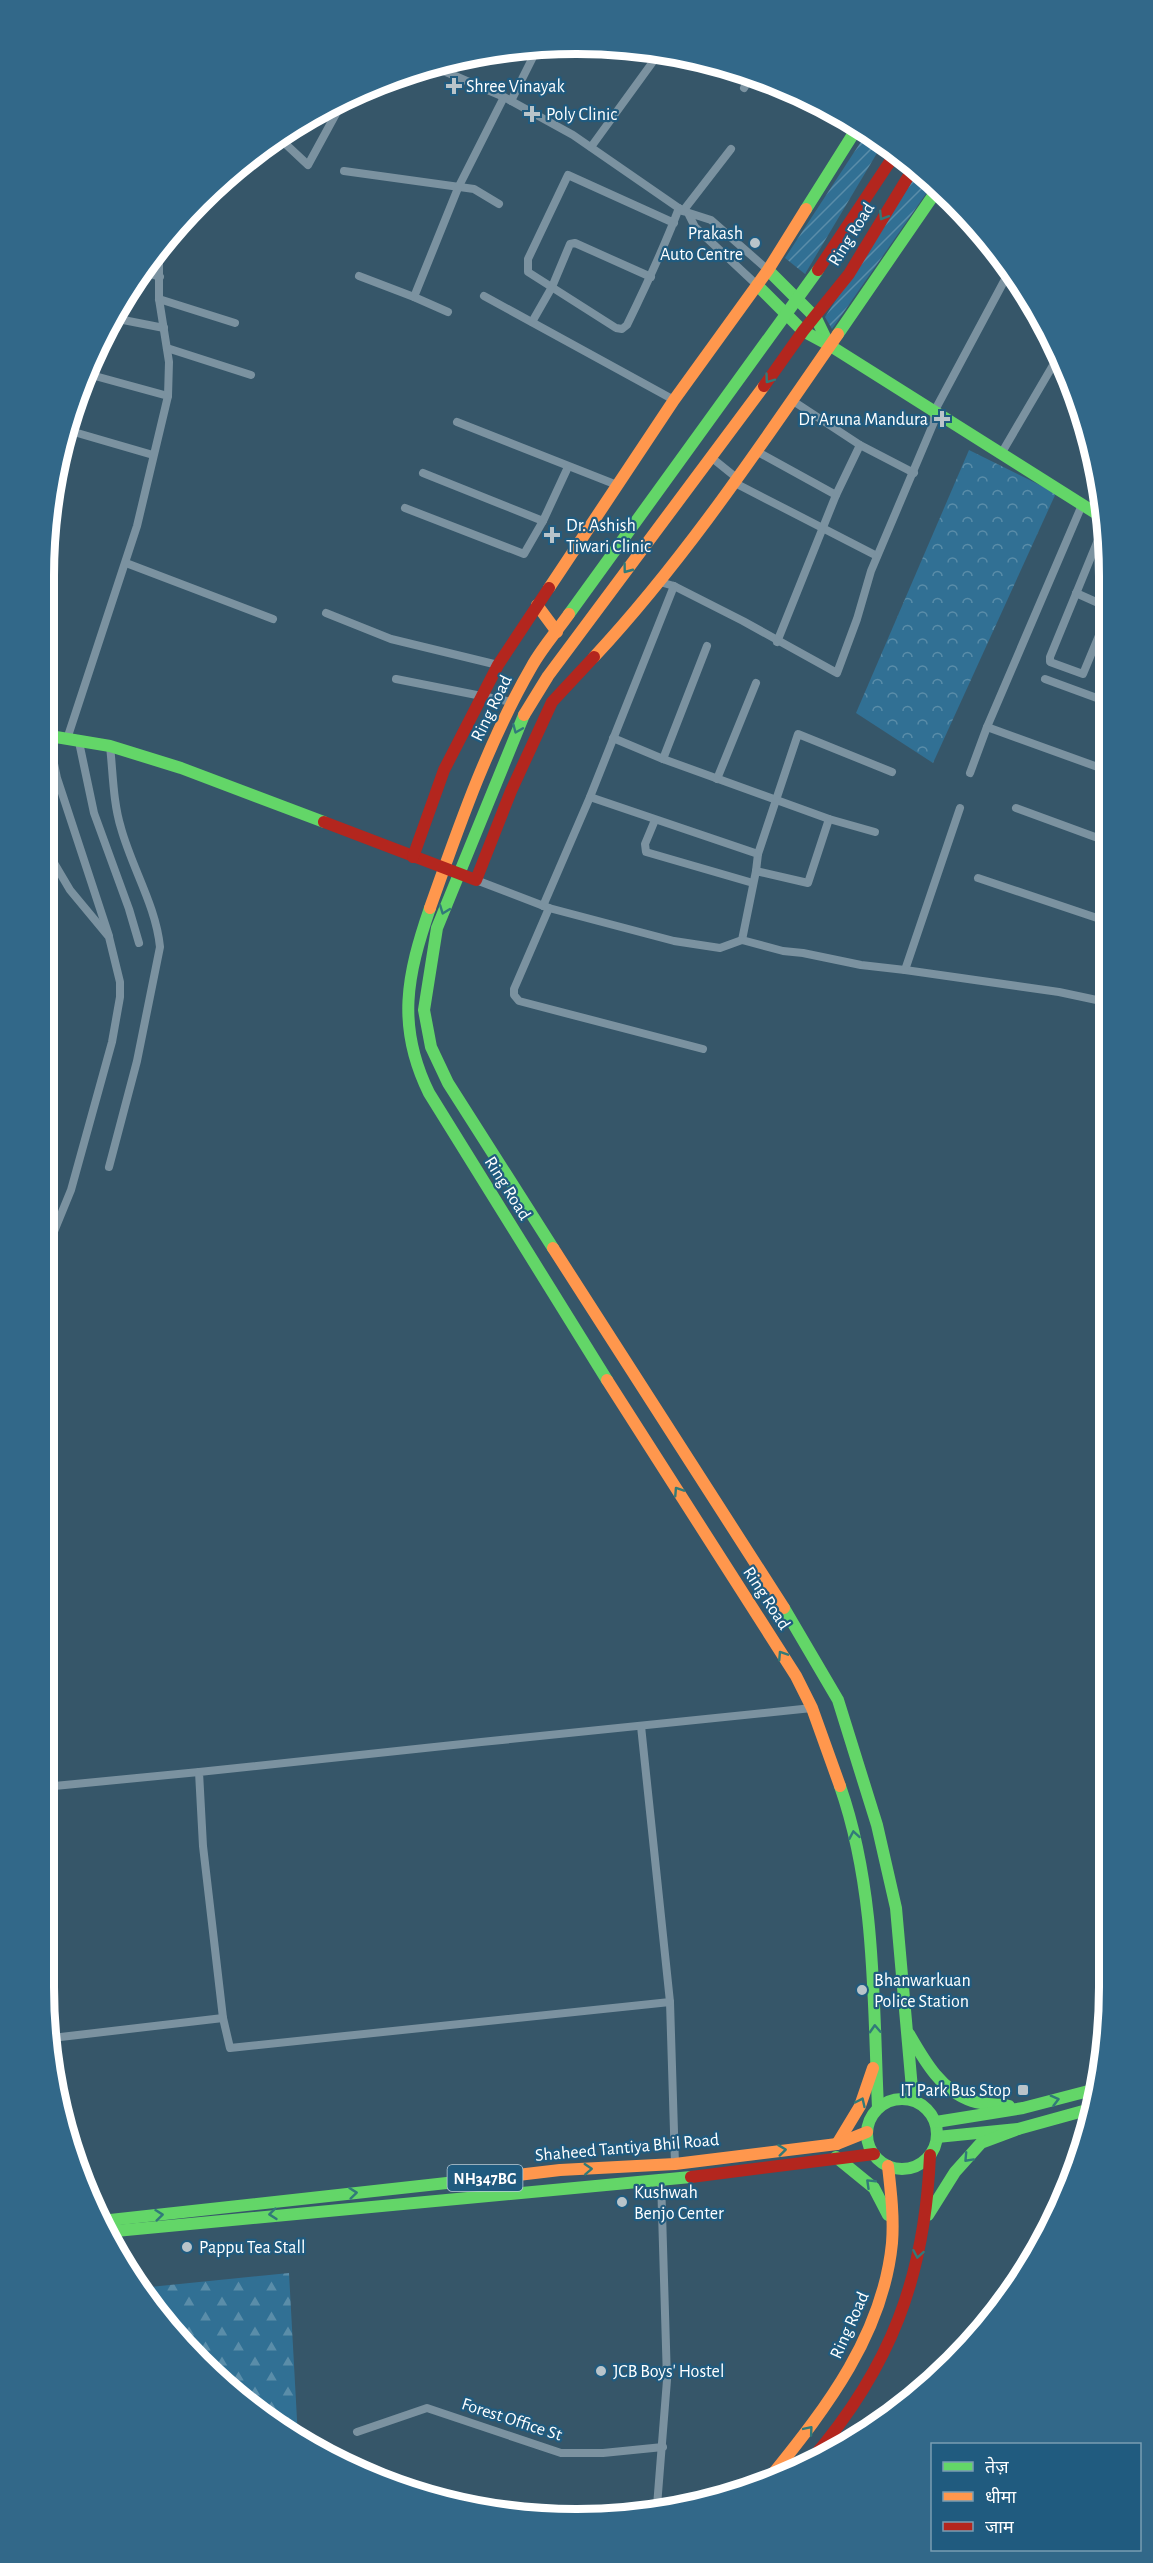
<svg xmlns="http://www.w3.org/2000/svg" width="1153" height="2563" viewBox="0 0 1153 2563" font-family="'Alegreya Sans','Noto Sans Devanagari',sans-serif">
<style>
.forest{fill:url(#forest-firs)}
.park{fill:url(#park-crowns)}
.garden{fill:url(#garden-furrows)}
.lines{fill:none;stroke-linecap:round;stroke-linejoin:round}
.street{stroke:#7b92a0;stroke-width:8}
.fast{stroke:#63d668;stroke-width:12}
.slow{stroke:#ff974d;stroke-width:12}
.jam{stroke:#b3261e;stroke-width:12}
.oneway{stroke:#317a79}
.poi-dot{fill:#b9c4ca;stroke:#205b7f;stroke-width:2}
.labels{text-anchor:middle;stroke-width:4.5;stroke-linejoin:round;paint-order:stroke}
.shield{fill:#205b7f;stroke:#bcced9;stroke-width:1.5}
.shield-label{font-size:16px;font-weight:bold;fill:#fff}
.poi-label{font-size:18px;fill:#fff;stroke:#205b7f;text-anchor:start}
.street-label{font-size:18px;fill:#fff;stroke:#205b7f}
.rim{fill:none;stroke:#fff;stroke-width:8}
</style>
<defs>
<pattern id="forest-firs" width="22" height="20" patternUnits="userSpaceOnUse" patternTransform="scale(1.5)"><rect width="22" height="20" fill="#317094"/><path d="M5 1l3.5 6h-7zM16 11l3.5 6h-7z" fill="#5a8da9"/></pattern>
<pattern id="park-crowns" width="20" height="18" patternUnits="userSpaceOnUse" patternTransform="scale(1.5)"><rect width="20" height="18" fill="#317094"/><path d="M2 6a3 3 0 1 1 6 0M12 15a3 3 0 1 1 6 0" fill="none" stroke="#5a8da9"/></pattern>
<pattern id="garden-furrows" width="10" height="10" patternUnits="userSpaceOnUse" patternTransform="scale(1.5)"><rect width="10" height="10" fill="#317094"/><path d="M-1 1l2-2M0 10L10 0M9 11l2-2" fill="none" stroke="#5a8da9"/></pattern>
</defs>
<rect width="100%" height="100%" fill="#365669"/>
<polygon class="forest" points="135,2268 150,2287 289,2273 298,2438 176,2338 126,2269"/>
<polygon class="park" points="969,450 1056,493 933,763 856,713"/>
<g class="garden">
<polygon points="866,134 883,143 805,274 785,258"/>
<polygon points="919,171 932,185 832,329 825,317"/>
</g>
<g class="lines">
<g class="street">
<polyline points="432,66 504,97 573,135 683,211 711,220 768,270"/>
<polyline points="744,88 751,75"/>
<polyline points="511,101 538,47"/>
<polyline points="277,136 308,165 344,99"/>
<polyline points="591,147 660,52"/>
<polyline points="344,171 474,189 499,204"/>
<polyline points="683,211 731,149"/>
<polyline points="689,215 695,227 757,285"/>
<path d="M674,223L568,175L528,259V272L616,328L622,329L627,325C646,286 664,248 679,208"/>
<polyline points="141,271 160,277"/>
<polyline points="359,276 414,297"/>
<polyline points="484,296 674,400"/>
<polyline points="159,299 235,323"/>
<polyline points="448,312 414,297 458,188 504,97"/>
<polyline points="113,318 164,328"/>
<polyline points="532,322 552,287 570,244 575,243 651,277"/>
<polyline points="167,348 251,375"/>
<polyline points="84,373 168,396"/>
<polyline points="793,401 860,445 914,473"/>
<polyline points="457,422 617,485"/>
<polyline points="67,430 153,455"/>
<polyline points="758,452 836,495"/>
<polyline points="1001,454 1059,355"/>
<polyline points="712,458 738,479"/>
<polyline points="423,473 543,521"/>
<polyline points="735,483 877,556"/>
<polyline points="1082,505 987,727 1106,770"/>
<polyline points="405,508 524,554 543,521 568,467"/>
<polyline points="1105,523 1050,657 1050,662 1083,674 1105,621"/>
<polyline points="126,563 273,619"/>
<polyline points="660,582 674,586 743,621 837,673 857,619 871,571 934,422 934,412 1010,270"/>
<polyline points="1076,593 1105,606"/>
<polyline points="326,613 391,639 498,665"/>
<polyline points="777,642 836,495 860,445"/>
<polyline points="396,679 512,702"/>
<polyline points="1045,679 1105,701"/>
<polyline points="48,735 57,778 109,936"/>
<polyline points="613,738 663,759 829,819 808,883 756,871 742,940"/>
<polyline points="67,739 137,526 168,396 169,362 159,299 159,249"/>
<polyline points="79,742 94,813 129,909 139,943"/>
<polyline points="663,759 707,646"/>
<polyline points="970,773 987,727"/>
<polyline points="717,779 756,683"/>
<polyline points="590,797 758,854 756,871"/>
<polyline points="960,808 905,970 1059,992 1106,1002"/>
<polyline points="1016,808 1106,841"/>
<polyline points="829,819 875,832"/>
<polyline points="655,820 645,844 646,852 753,883"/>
<polyline points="758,854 798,734 892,772"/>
<polyline points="978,878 1106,921"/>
<polyline points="476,880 549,908 674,941 720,948 742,940 783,951 803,953 861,965 905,970"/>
<polyline points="543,906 590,797 674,586"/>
<polyline points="549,908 514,989 514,995 519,1001 703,1049"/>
<path d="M109,1167L137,1061L160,947C156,906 132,868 121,828C113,802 113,773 110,746"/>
<polyline points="44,1256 71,1190 112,1042 120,997 120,982 109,937 70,890 44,846"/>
<polyline points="44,1787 199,1772"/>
<polyline points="670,2002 675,2164"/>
<polyline points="223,2018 230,2048 670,2002 641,1726"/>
<path d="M52,2038L223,2018L203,1846L199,1772C403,1749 608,1730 812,1708"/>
<polyline points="357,2432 427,2408 561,2453 603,2453 663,2447"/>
<polyline points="653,2512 657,2506 667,2380 661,2179"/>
</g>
<g class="fast">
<polyline points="806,209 857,128"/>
<polyline points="768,270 816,318 829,345"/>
<polyline points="757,285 803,331 829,345 1105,519"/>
<polyline points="838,334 937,190"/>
<polyline points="569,614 818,270"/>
<polyline points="524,715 437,928 424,1010 431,1047 448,1083 553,1248"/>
<polyline points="44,735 110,746 181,768 324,822"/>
<path d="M430,908C407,975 396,1026 429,1093L607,1380"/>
<polyline points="784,1608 838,1700 877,1825 896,1908 913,2100"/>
<path d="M840,1786C876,1889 873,2000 878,2108"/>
<path d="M909,2034C924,2060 941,2091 972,2101C984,2105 997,2104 1009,2106"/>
<circle cx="902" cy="2134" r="35"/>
<polyline points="936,2122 1023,2108 1100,2088"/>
<polyline points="937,2137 1018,2129 1094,2108"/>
<polyline points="836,2157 874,2188 888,2215"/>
<polyline points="928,2215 955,2172 981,2143 1018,2129"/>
<polyline points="101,2221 492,2178"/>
<polyline points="105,2232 691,2177"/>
</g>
<g class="slow">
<polyline points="549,588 674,400 768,270 806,209"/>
<polyline points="537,605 557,632"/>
<path d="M594,657C686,558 761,445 838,334"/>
<polyline points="524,715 548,676 764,386"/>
<path d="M430,908C459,826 488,742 532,666C542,648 557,631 569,614"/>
<polyline points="553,1248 784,1608"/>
<polyline points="607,1380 796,1676 812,1708 840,1786"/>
<polyline points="837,2144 860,2106 873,2068"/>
<polyline points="492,2178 560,2170 675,2164 837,2144 867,2132"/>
<path d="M772,2475C827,2407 883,2334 892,2243C894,2218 891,2192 888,2166"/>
</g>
<g class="jam">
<polyline points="818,270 897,151"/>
<polyline points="764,386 803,331 849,274 914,167"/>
<polyline points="324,822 476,880 511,791 552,702 594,657"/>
<polyline points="413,857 444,770 498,665 549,588"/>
<polyline points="691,2177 874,2154"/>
<path d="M811,2460C891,2367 925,2277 930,2155"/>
</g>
</g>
<defs><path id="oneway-chevron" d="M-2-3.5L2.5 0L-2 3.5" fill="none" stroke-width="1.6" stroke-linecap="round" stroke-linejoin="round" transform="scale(1.5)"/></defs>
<g class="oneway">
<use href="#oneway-chevron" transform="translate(883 216) rotate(122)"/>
<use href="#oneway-chevron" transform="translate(769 379) rotate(126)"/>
<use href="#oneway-chevron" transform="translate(627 569) rotate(127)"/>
<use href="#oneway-chevron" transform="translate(517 729) rotate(113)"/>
<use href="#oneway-chevron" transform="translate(444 910) rotate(111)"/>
<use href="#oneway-chevron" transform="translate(678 1491) rotate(-123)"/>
<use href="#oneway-chevron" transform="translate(782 1655) rotate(-123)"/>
<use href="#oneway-chevron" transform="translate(854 1835) rotate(-100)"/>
<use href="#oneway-chevron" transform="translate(875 2029) rotate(-93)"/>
<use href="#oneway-chevron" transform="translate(1055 2100) rotate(-15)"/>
<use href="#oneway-chevron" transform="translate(861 2102) rotate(-65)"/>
<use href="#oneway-chevron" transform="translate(782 2150) rotate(-7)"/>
<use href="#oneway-chevron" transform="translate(968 2158) rotate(133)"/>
<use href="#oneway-chevron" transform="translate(588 2169) rotate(-3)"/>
<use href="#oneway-chevron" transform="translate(870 2183) rotate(-136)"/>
<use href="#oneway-chevron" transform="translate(353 2193) rotate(-6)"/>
<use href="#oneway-chevron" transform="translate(273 2214) rotate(174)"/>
<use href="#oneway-chevron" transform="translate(159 2215) rotate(-6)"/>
<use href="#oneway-chevron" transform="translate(918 2254) rotate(100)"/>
<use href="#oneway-chevron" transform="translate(809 2430) rotate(-50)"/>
</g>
<g class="poi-dot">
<path d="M451 77h6v6h6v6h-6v6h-6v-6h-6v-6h6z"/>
<path d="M529 105h6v6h6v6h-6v6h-6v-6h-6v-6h6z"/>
<circle cx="755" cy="243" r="6"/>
<path d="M939 410h6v6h6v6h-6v6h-6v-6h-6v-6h6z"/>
<path d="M549 526h6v6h6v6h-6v6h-6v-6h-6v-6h6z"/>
<circle cx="862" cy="1990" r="6"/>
<rect x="1017" y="2084" width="12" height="12" rx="3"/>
<circle cx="622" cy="2202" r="6"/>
<circle cx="187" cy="2247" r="6"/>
<circle cx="601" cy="2371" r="6"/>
</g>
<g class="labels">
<rect class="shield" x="447.5" y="2165" width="75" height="26" rx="4.5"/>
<g class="shield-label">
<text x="485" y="2184">NH347BG</text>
</g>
<g class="poi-label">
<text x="466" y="92">Shree Vinayak</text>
<text x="546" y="120">Poly Clinic</text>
<text x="743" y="239" text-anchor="end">Prakash<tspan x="743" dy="21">Auto Centre</tspan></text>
<text x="928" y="425" text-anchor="end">Dr Aruna Mandura</text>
<text x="566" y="531">Dr. Ashish<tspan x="566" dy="21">Tiwari Clinic</tspan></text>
<text x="874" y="1986">Bhanwarkuan<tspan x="874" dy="21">Police Station</tspan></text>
<text x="1011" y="2096" text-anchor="end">IT Park Bus Stop</text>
<text x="634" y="2198">Kushwah<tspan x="634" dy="21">Benjo Center</tspan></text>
<text x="199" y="2253">Pappu Tea Stall</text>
<text x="613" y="2377">JCB Boys' Hostel</text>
</g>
<g class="street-label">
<text transform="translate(851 234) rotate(-58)" y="6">Ring Road</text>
<text transform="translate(491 708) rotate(-64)" y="6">Ring Road</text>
<text transform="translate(508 1188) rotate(58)" y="6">Ring Road</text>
<text transform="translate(767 1598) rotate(57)" y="6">Ring Road</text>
<text transform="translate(627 2147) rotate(-5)" y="6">Shaheed Tantiya Bhil Road</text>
<text transform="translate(849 2325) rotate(-66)" y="6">Ring Road</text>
<text transform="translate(512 2419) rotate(18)" y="6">Forest Office St</text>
</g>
</g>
<path d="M0 0H1153V2563H0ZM576 54H577A522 522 0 0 1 1099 576V1987A522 522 0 0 1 577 2509H576A522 522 0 0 1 54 1987V576A522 522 0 0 1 576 54Z" fill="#326889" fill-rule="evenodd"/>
<path class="rim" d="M576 54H577A522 522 0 0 1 1099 576V1987A522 522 0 0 1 577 2509H576A522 522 0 0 1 54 1987V576A522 522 0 0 1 576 54Z"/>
<rect x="931" y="2443" width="210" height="108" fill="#205b7f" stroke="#799db2" stroke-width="1.5"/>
<rect x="943" y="2462" width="30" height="9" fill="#63d668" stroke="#799db2" stroke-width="1.5"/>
<text x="985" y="2473" font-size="18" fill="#ffffff">तेज़</text>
<rect x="943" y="2492" width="30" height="9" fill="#ff974d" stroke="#799db2" stroke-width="1.5"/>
<text x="985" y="2503" font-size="18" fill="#ffffff">धीमा</text>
<rect x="943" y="2522" width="30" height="9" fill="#b3261e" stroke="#799db2" stroke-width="1.5"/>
<text x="985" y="2533" font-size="18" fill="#ffffff">जाम</text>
</svg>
